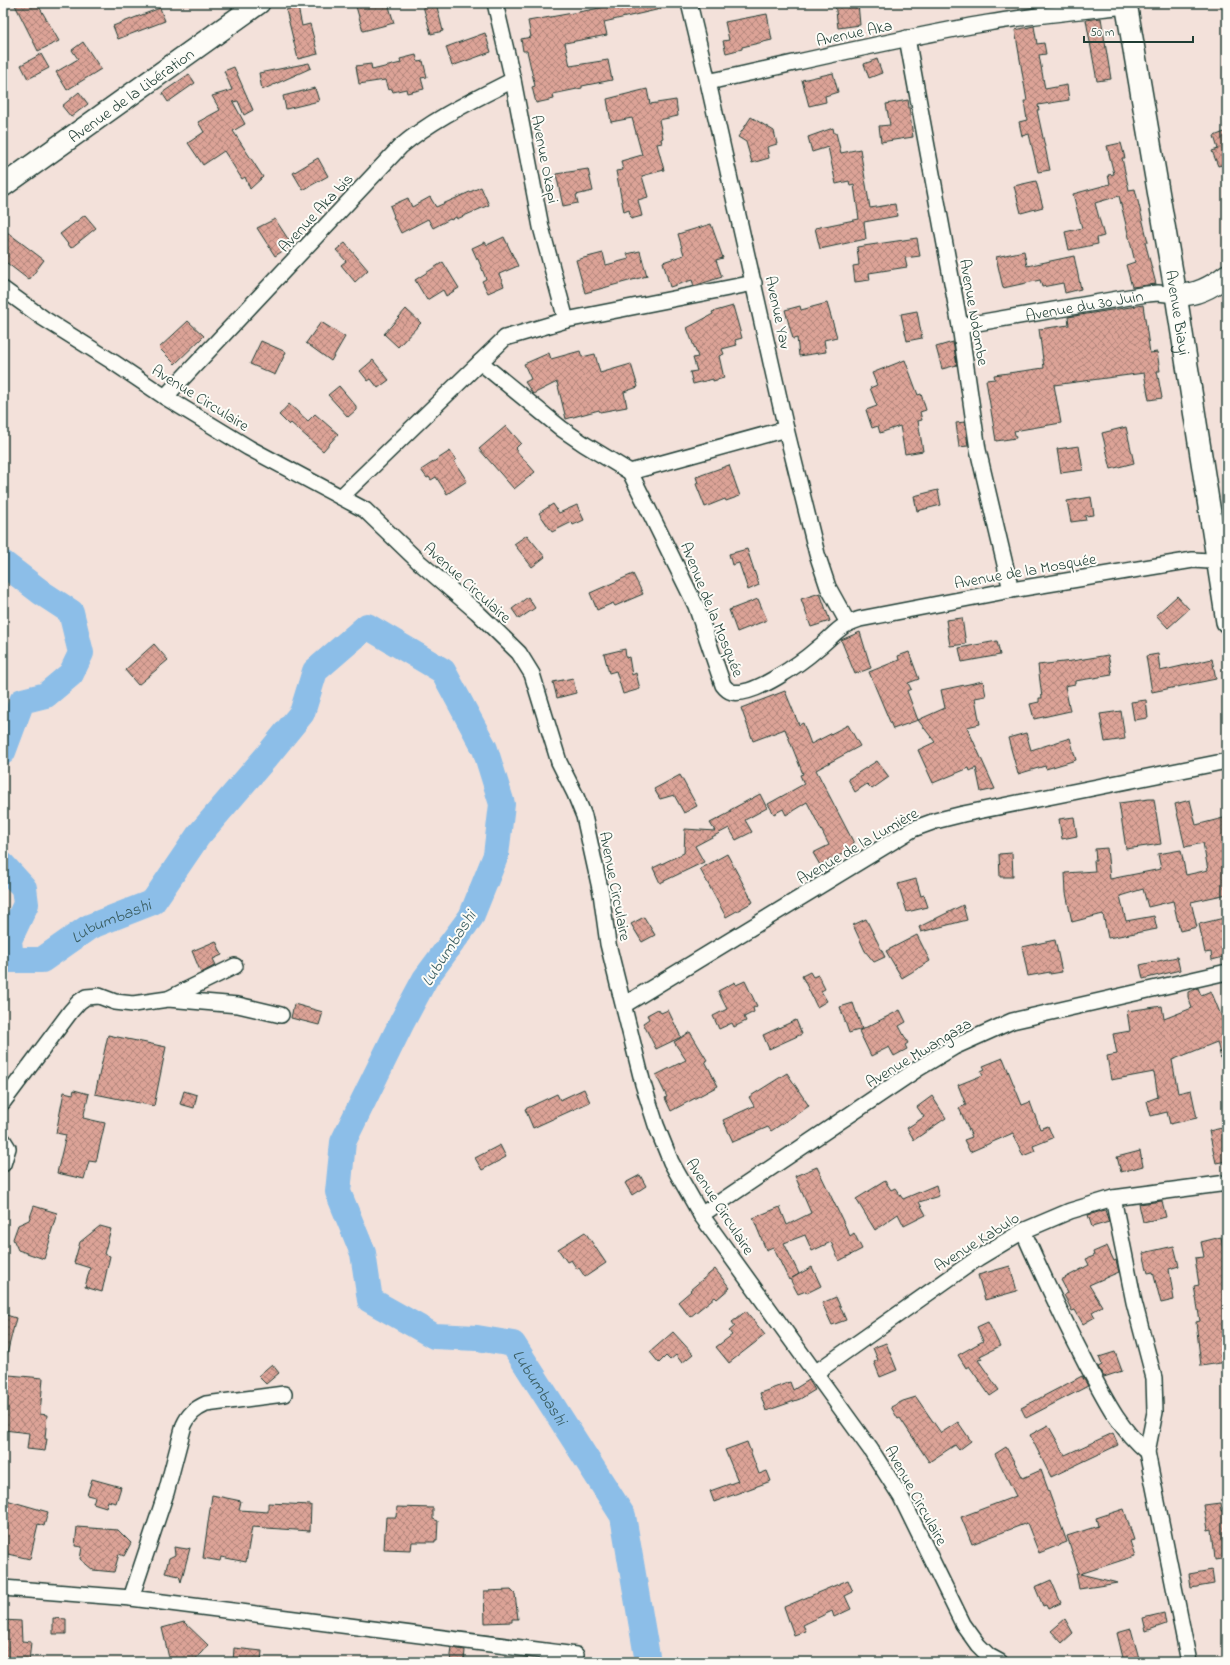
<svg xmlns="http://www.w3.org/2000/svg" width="1230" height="1665" viewBox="0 0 1230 1665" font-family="'Indie Flower',sans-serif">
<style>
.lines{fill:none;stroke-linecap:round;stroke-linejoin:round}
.river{stroke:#8cbee8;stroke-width:26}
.building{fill:url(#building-cross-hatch);stroke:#1f3d34}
.street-casing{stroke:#1f3d34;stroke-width:18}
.secondary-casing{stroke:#1f3d34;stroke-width:24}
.street{stroke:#fdfcf7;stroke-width:15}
.secondary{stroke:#fdfcf7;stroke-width:21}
.labels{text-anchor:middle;stroke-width:4;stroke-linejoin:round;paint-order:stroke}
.street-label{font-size:16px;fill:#1f3d34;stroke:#fdfcf7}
.water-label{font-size:17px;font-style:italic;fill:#3a5d61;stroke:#fdfcf7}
</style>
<defs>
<pattern id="building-cross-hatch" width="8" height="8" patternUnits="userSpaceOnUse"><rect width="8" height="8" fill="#dca397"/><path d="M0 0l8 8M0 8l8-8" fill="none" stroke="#b2867c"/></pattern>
</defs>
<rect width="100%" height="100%" fill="#f3e1da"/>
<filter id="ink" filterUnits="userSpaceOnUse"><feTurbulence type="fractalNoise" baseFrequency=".025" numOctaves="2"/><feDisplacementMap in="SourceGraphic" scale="8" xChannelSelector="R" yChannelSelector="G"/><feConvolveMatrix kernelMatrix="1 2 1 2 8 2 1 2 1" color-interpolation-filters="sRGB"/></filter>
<g filter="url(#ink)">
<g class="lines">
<g class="river">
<polyline points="3,563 42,593 71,612 81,653 71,674 46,695 22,701 3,752"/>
<path id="s1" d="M3,865L24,888L26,904L9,940L11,960H42L89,927L153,902L198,836L267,756L302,713L315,671L367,626L443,671L485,749L502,804L496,855L471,917L425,979L402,1022L343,1142L338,1192L363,1253L370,1300L434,1336L477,1338L513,1344L623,1516L648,1662"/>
</g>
</g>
<g class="building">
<polygon points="14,3 37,3 59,41 38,51"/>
<polygon points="355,3 388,3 394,23 363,31"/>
<polygon points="432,3 436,3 443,31 431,34 423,6"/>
<polygon points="616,3 664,3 665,8 604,22 607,35 565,43 570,66 608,60 612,80 582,86 582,88 553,94 554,99 536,103 532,87 535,86 527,51 523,51 521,39 531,37 528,21 595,9"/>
<polygon points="835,3 858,3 860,25 838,28"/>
<polygon points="298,7 302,26 310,24 318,54 298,59 286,10"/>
<polygon points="160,8 165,21 118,39 113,26"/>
<polygon points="767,14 772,40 742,47 742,49 726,53 723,41 729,40 725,22"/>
<polygon points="1101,18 1111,79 1097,81 1086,20"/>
<polygon points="1034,26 1037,44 1044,43 1046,54 1039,55 1045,89 1067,85 1069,100 1038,105 1039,110 1037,110 1050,170 1038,172 1029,134 1022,136 1019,122 1027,120 1024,101 1027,101 1015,30"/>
<polygon points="485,33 491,52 452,66 446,47"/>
<polygon points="83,42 101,69 67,90 56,72 78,59 72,50"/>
<polygon points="41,54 49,68 28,79 21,65"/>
<polygon points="416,55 418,62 423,61 427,77 421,78 424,89 407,93 406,89 393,92 392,89 388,90 385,80 359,84 356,66 371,64 372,70 401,63 400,59"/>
<polygon points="877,59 882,73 869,78 864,64"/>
<polygon points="309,63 311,68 262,90 259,73"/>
<polygon points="234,67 253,110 244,115 238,101 233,102 245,124 233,131 263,177 250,189 245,177 242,179 224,151 203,165 188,143 204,132 198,122 220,110 212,96 232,90 224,71"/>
<polygon points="833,73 838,92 825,96 826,102 809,106 802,80"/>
<polygon points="189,74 195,83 168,102 162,93"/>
<polygon points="315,88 319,101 286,109 283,96"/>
<polygon points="647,89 650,104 676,100 678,116 659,120 663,138 661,139 662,143 657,144 664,170 642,176 648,197 638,200 642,216 631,219 629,210 624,212 616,171 623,170 621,161 642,155 632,118 611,122 607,99"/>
<polygon points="79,92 88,104 71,117 62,106"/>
<polygon points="908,100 913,137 881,142 879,126 890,125 886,104"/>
<polygon points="751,117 774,131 777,144 767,147 769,158 752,163 746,142 738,137"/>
<polygon points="833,128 834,133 836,133 841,153 860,149 870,208 895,204 897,216 864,222 866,239 820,249 815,228 859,219 854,185 850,186 849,181 836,184 828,147 812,152 808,137"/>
<polygon points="1227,131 1227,169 1224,170 1222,165 1218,166 1212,151 1218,149 1214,136"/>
<polygon points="1121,143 1125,158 1122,158 1129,190 1135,189 1148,242 1145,242 1156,284 1132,287 1126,265 1135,262 1119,196 1095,203 1104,236 1097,238 1098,244 1069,250 1065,232 1082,228 1073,194 1110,184 1108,175 1114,174 1107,146"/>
<polygon points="318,158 328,176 303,190 293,173"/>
<polygon points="588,169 593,191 576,195 578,203 563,206 556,174"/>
<polygon points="1036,181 1043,207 1021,213 1014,186"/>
<polygon points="481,187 489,205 457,219 456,217 451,220 450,219 433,228 428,219 401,233 393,217 394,216 390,206 408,198 412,207 430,197 436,207"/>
<polygon points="85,215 96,228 71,248 60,234"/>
<polygon points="275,219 292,245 275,256 257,228"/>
<polygon points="711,224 723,258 716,260 722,277 694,286 692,280 670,287 663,262 684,255 678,234"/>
<polygon points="3,229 44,260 29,280 3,260"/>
<polygon points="504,237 518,266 499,274 504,286 488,293 482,281 486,279 478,259 477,259 472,248 485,242 487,245"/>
<polygon points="917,238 920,256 905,258 907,267 869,273 870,280 855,282 853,266 859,265 857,247"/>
<polygon points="345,243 368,270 355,282 341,265 346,261 336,250"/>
<polygon points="640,251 647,276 585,293 576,260 603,253 606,265 629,259 627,254"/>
<polygon points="1024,251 1027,266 1074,256 1081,289 1065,293 1063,283 1042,287 1040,280 1003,288 996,257"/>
<polygon points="443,262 459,288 446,296 443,290 427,300 415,280"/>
<polygon points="827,303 837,337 824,340 826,352 799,356 797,338 793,339 785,310 800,306 801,310"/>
<polygon points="1143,305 1150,353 1157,352 1160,371 1157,371 1162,398 1149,400 1144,373 1054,385 1061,423 1014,431 1016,438 996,441 986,380 995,379 994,375 1044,368 1039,329 1069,325 1068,317"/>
<polygon points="733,306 742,338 735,340 737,345 722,349 724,354 719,356 724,378 713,381 713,379 693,384 690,372 697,371 693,358 698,357 687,328 713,314 712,312"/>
<polygon points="406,309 421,323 398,347 384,334"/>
<polygon points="917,311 922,338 907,341 901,314"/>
<polygon points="188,321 204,336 175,364 159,348"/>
<polygon points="321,322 345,337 331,361 306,343"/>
<polygon points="261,341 286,352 275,375 250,364"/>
<polygon points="953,342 957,365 942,369 936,347"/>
<polygon points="580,351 582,357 595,354 600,373 631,364 638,387 624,392 627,407 600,412 599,410 566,419 557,382 533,394 525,382 531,379 524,364 549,353 551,359"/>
<polygon points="373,360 389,380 378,388 371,379 368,381 360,371"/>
<polygon points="905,360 918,395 921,394 926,410 920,412 922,420 918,421 923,451 905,454 900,426 880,433 878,426 872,428 866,410 877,406 870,388 877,385 872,373"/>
<polygon points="339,386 356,406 356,410 348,417 328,395"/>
<polygon points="289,404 308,421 315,414 338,434 323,451 291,423 289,425 279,415"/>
<polygon points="965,422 968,446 959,447 956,423"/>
<polygon points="506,426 521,443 515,449 535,472 514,489 479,449"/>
<polygon points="1126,427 1134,463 1111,469 1102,433"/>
<polygon points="1079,446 1083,470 1061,473 1057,449"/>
<polygon points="450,451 456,460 454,461 467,481 447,494 436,477 431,480 429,477 427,478 421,470"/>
<polygon points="729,465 740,496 726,501 725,499 705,507 696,484 698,483 696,477"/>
<polygon points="938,490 941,505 917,511 914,496"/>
<polygon points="1091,497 1094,515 1085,516 1086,520 1071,522 1067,501"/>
<polygon points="553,504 559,513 577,505 584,520 573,525 572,522 552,532 539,513"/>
<polygon points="527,535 545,557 532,567 514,544"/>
<polygon points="747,549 759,585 748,590 739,563 732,565 729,554"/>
<polygon points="633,574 643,594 615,606 613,603 597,610 590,593"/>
<polygon points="820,593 830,621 811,627 801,599"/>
<polygon points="1177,596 1189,609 1168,628 1156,615"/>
<polygon points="528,597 535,608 519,619 512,609"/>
<polygon points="758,599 767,620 737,632 729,610"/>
<polygon points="962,618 966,644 950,646 946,620"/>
<polygon points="860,632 871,668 855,674 841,640"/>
<polygon points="997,641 1000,655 962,662 959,648"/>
<polygon points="154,644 168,660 138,685 125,670"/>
<polygon points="625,649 626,658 629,657 632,675 636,673 640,689 623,694 616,671 609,673 604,654"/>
<polygon points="909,652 919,679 908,683 911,689 907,691 918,720 893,729 869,672 899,660 898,656"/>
<polygon points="1158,654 1160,671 1212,659 1216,679 1152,692 1146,656"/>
<polygon points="1108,655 1112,675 1075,681 1075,684 1065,686 1070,711 1034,719 1030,704 1039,702 1039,698 1042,698 1038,665 1072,661"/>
<polygon points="573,678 576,693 557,698 553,682"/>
<polygon points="983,681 986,696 975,698 980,724 967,727 995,789 981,792 976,768 970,771 969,768 933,783 918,750 935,742 918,720 945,708 941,690"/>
<polygon points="785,691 799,725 803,723 811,744 848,725 860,746 816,770 856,847 820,865 813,853 829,845 807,802 786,815 783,809 774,814 768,804 804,784 800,775 803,774 785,729 753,741 741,708"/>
<polygon points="1146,700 1148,718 1134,720 1131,702"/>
<polygon points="1121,711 1125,739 1105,742 1100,714"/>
<polygon points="1026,733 1031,750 1070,738 1076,760 1046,769 1045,766 1018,774 1008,738"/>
<polygon points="877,761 889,777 872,789 867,784 855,792 848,779"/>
<polygon points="680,775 697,806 684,813 674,795 660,799 654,789"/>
<polygon points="760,794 767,808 745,820 752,832 736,840 729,828 695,846 704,862 660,883 653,868 684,853 685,829 715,831 710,823 731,812 730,810"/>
<polygon points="1149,799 1154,799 1161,844 1126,849 1119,803"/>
<polygon points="1190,800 1196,825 1227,817 1227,894 1191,902 1197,927 1180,931 1173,901 1148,907 1143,889 1120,896 1126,921 1154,916 1157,929 1108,938 1103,914 1072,922 1066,893 1065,873 1095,871 1094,861 1096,861 1095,849 1107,848 1110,879 1161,869 1158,854 1181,850 1186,875 1208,870 1203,843 1185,847 1175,804"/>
<polygon points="1074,817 1077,836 1062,839 1059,819"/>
<polygon points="1012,853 1013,877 1000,877 999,854"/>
<polygon points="727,854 753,902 726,917 700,869"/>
<polygon points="916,879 921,896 924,895 928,907 907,912 898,884"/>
<polygon points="963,905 967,920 921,932 919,927"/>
<polygon points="644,917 655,935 642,942 631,924"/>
<polygon points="1224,918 1227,932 1227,956 1212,960 1211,952 1205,953 1199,924"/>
<polygon points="866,919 885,957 874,962 865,951 853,925"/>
<polygon points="917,935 930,961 902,978 886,951"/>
<polygon points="1055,940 1062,972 1050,974 1050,972 1028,976 1022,947"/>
<polygon points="216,941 222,955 213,959 216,965 201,973 192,951"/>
<polygon points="1177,957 1180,970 1143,979 1140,965"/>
<polygon points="810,972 813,977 818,975 825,989 821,991 827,1001 817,1007 802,976"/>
<polygon points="745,981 757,1006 753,1008 754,1012 744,1017 746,1021 734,1027 732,1023 719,1029 713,1016 727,1009 718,991 735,982 736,985"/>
<polygon points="1198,988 1201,995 1211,991 1227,1030 1227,1062 1222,1063 1217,1042 1172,1060 1178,1093 1191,1090 1197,1118 1170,1124 1167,1112 1151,1116 1147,1101 1158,1097 1154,1072 1111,1080 1107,1056 1117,1054 1113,1034 1130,1031 1127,1011 1162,1006 1164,1019 1192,1008 1188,997 1188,992"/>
<polygon points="853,1003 862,1029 849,1033 840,1007"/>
<polygon points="294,1004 323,1012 319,1025 291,1018"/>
<polygon points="658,1009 661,1013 668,1010 681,1037 656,1049 643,1023 649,1019 647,1015"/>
<polygon points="900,1010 906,1022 899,1026 908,1043 905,1045 907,1049 894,1056 889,1047 871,1056 859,1031"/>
<polygon points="796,1020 802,1034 769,1049 763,1035"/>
<polygon points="690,1032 707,1060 705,1061 718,1086 671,1111 665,1098 667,1097 656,1075 686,1060 674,1042"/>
<polygon points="108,1035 166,1047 154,1106 95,1094"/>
<polygon points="1003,1058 1022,1105 1030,1102 1040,1129 1048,1126 1053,1138 1033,1146 1035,1151 1023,1156 1013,1133 970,1152 964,1140 972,1137 959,1108 966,1105 958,1085 983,1075 981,1071 985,1069 983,1066"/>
<polygon points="787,1073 809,1106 771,1131 768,1127 733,1142 723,1120 754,1106 749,1097"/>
<polygon points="584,1089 590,1102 533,1128 525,1109 557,1094 560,1100"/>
<polygon points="74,1090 89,1094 83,1118 105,1123 96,1162 89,1161 84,1179 57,1173 66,1135 56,1133 64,1092 73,1094"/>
<polygon points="184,1091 197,1095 194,1108 180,1104"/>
<polygon points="932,1096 946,1118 914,1140 907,1128 924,1117 917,1107"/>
<polygon points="1222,1128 1227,1150 1227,1161 1216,1163 1209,1131"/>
<polygon points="500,1145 506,1157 482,1170 475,1158"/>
<polygon points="1140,1151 1143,1166 1121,1172 1117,1157"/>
<polygon points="817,1167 850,1236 854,1233 862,1249 839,1261 831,1242 812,1251 805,1235 784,1243 799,1274 792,1278 812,1267 821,1286 807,1293 806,1291 798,1294 790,1279 789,1280 773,1247 766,1250 753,1218 780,1207 787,1225 811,1213 795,1176"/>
<polygon points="640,1175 646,1186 632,1195 625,1183"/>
<polygon points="885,1181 891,1190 895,1188 903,1199 936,1185 939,1196 919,1202 926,1215 904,1226 898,1214 875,1230 856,1199"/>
<polygon points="1162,1201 1166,1217 1143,1222 1139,1204"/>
<polygon points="34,1206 57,1213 50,1236 51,1237 44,1259 18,1250 13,1239 18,1225 29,1220"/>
<polygon points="1105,1210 1109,1222 1092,1227 1088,1215"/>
<polygon points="100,1226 111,1229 104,1254 110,1256 102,1292 85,1287 90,1268 74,1263 80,1242"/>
<polygon points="585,1232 606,1263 585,1277 579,1268 577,1269 571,1260 567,1262 558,1249"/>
<polygon points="1221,1237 1226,1265 1224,1266 1227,1284 1224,1285 1227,1304 1227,1362 1201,1366 1196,1322 1200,1321 1194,1286 1199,1285 1195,1258 1204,1257 1201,1242"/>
<polygon points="1107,1246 1114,1261 1116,1260 1119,1272 1089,1285 1102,1306 1092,1312 1095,1317 1083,1324 1075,1310 1072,1311 1064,1295 1068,1293 1061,1280 1089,1265 1086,1259 1094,1256 1093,1252"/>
<polygon points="1174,1246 1179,1266 1169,1269 1174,1300 1161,1303 1153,1272 1148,1273 1143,1253"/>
<polygon points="1010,1266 1017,1291 985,1300 978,1275"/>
<polygon points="715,1269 730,1288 717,1299 715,1297 690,1317 678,1302 691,1291 690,1290"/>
<polygon points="836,1297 846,1320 832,1325 822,1303"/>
<polygon points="746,1311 765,1335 729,1363 716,1347 732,1335 729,1331 735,1326 732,1322"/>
<polygon points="3,1314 16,1318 7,1354 3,1354"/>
<polygon points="988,1322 1000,1346 980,1356 982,1359 978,1360 999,1390 990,1396 969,1366 966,1368 958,1355 983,1341 977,1327"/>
<polygon points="673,1332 693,1354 682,1363 676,1355 670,1360 666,1356 659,1363 650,1352"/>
<polygon points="886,1343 897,1370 880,1377 874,1362 878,1360 873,1348"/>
<polygon points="1115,1352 1122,1371 1104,1377 1098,1367 1102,1365 1099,1357"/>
<polygon points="272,1364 279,1373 266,1384 258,1376"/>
<polygon points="9,1375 43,1378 40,1414 47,1415 45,1439 47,1439 45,1451 27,1449 29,1433 4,1430"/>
<polygon points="1082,1376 1088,1386 1026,1418 1021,1408"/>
<polygon points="809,1380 815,1390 800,1399 766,1411 760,1393 790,1382 793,1390"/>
<polygon points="916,1397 941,1433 958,1422 971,1441 959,1450 955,1445 929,1462 900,1418 898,1419 891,1407 903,1401"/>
<polygon points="1048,1425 1065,1455 1113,1433 1118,1445 1051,1477 1030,1435"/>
<polygon points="747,1442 759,1474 767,1471 771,1481 714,1502 710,1491 738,1481 725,1450"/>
<polygon points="1006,1447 1023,1478 1041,1470 1067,1542 1039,1553 1027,1523 972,1544 961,1517 1016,1496 995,1454"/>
<polygon points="92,1479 121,1487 116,1503 108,1501 106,1507 93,1503 95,1497 87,1495"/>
<polygon points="212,1495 241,1501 239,1510 268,1512 268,1503 311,1505 310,1531 252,1527 246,1562 221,1557 220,1561 203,1558"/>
<polygon points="3,1499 48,1512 44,1526 38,1524 30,1559 3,1553"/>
<polygon points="1220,1503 1221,1511 1227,1510 1227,1558 1215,1560 1212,1529 1208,1530 1204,1505"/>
<polygon points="397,1507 433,1508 433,1519 438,1521 437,1540 435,1540 435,1542 412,1542 411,1550 384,1549 386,1517 396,1517"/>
<polygon points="1124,1509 1134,1540 1130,1541 1135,1556 1080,1574 1118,1583 1079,1589 1076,1573 1079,1573 1067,1536 1098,1526 1096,1518"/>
<polygon points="77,1527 118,1530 131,1543 124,1556 119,1554 114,1572 93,1570 80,1559 82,1547 75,1546"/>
<polygon points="174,1547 187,1549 190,1548 181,1582 179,1576 165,1573 169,1558 175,1555"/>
<polygon points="1212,1570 1214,1584 1191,1588 1189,1574"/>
<polygon points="848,1580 853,1592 845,1596 851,1609 834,1617 832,1611 803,1625 806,1631 794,1635 784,1607"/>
<polygon points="1051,1580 1061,1603 1048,1609 1046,1605 1043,1606 1035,1587"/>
<polygon points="511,1590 515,1594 518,1619 512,1619 512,1622 485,1623 484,1591"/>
<polygon points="1164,1613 1166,1624 1146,1631 1143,1618"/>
<polygon points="53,1618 66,1619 66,1634 53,1634"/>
<polygon points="1065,1619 1073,1633 1062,1643 1051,1631"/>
<polygon points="3,1620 21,1621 22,1641 31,1642 29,1662 3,1662"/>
<polygon points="184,1622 208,1645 193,1662 173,1662 169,1658 162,1628"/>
<polygon points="1131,1629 1140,1662 1124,1662 1117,1633"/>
<polygon points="234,1648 262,1651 261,1662 233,1662"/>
<polygon points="452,1648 465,1650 464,1662 450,1662"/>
</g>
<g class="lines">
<g class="street-casing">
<g id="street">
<polyline points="495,3 513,80 541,227 566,320"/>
<polyline points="689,3 708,82 786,429 817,554 828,587 848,623"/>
<polyline points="907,38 960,326 978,450 1011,590"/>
<path d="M708,82C801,62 894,39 988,23C1034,15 1080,11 1126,6"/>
<polyline points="3,289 43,318 113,362 165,397 249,448 365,510 419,562 477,612 519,653 532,674 559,762 575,794 584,816 601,893 608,944 643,1084 656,1125 671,1162 701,1215 871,1450 901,1497 963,1624 978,1645 989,1656 1000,1662"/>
<path id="s2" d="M960,326L1147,294L1158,293L1176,295"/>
<path d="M480,362L562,429L584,444L630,472L696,606L723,685C726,689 728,691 732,692C754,697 802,662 818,648C826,642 833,634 841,628C847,623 854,621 860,619L1011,590L1193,560L1226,562"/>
<path d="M165,397L400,147C434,118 474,100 513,80"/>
<polyline points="630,472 786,429"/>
<polyline points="342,496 505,338 566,320 754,283"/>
<polyline points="170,998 235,966"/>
<polyline points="624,1005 913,829 935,821 963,814 1227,761"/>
<polyline points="3,1102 71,1011 79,1002 86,997 99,996 115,1002 133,1004 168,999 238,1005 281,1015"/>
<polyline points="3,1140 8,1148 3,1164"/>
<polyline points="1113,1198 1134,1302 1154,1378 1155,1412 1147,1452 1189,1662"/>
<polyline points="701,1215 919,1068 954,1047 1012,1021 1227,972"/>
<path d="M1023,1231C1043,1276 1064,1321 1087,1365C1104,1397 1119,1429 1147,1452"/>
<polyline points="815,1373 978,1258 1023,1231 1070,1211 1113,1198 1227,1183"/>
<polyline points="3,1588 131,1598 576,1655"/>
<path d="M131,1598L166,1493L184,1425C189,1414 195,1409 206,1404L284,1394"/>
</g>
</g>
<g class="secondary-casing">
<g id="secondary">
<path id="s3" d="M1126,3L1176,295L1227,622"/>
<path id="s4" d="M3,186L259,3"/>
<path d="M1176,295C1196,296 1212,287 1227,275"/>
</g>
</g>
<use href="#street" class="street"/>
<use href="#secondary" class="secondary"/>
</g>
</g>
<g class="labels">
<g class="street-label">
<text transform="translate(854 32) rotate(-12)" y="6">Avenue Aka</text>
<text dy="6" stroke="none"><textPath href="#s4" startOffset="157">Avenue de la Libération</textPath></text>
<text transform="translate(546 159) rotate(79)" y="6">Avenue Okapi</text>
<text transform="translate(315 212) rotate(-47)" y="6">Avenue Aka bis</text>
<text dy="6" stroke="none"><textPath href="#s2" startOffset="126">Avenue du 30 Juin</textPath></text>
<text transform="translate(779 312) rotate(78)" y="6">Avenue Yav</text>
<text transform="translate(975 312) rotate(80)" y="6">Avenue Ndombe</text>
<text dy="6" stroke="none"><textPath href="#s3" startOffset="314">Avenue Biayi</textPath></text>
<text transform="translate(201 397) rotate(32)" y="6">Avenue Circulaire</text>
<text transform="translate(1025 570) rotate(-10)" y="6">Avenue de la Mosquée</text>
<text transform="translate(468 582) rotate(42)" y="6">Avenue Circulaire</text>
<text transform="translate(713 609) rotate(68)" y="6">Avenue de la Mosquée</text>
<text transform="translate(857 845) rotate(-30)" y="6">Avenue de la Lumière</text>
<text transform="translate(616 886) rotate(79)" y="6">Avenue Circulaire</text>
<text transform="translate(918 1052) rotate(-31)" y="6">Avenue Mwangaza</text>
<text transform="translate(721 1206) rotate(57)" y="6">Avenue Circulaire</text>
<text transform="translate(976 1241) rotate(-32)" y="6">Avenue Kabulo</text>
<text transform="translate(917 1495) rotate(61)" y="6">Avenue Circulaire</text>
</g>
<g class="water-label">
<text dy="6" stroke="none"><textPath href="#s1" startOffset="218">Lubumbashi</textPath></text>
<text transform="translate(448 948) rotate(-57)" y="6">Lubumbashi</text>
<text dy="6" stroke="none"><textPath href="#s1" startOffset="1598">Lubumbashi</textPath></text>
</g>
</g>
<rect width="1230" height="1665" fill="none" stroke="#fdfcf7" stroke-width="16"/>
<rect x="8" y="8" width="1214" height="1649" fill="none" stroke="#1f3d34" stroke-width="1.5" filter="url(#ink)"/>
<path d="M1084 36v6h109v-6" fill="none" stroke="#1f3d34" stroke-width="2"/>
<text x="1090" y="36" font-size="12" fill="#1f3d34" stroke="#fdfcf7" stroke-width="3" paint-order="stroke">50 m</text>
</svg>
